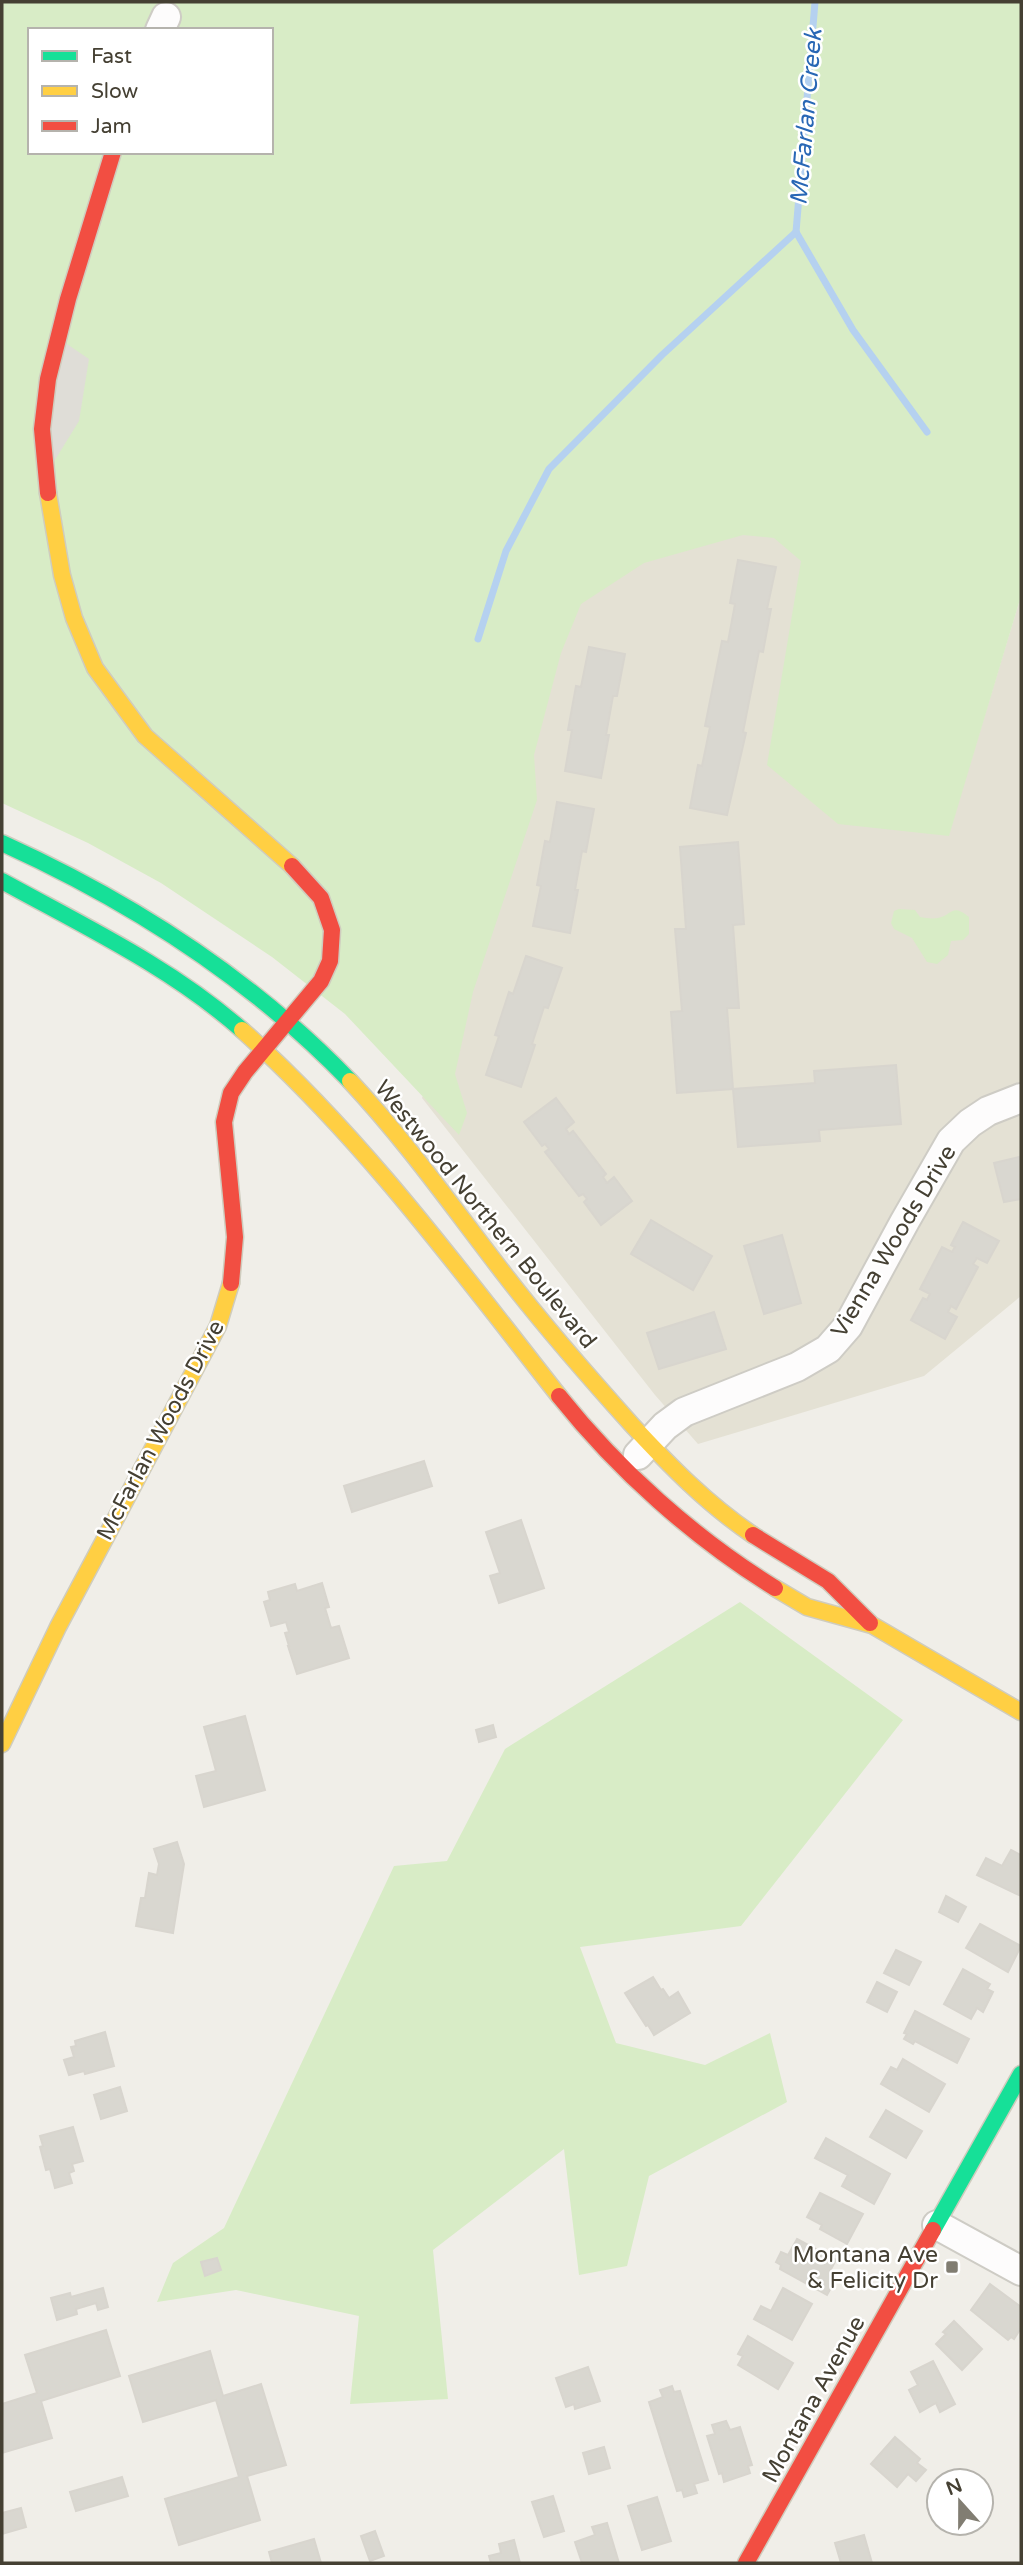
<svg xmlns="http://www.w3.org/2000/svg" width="1023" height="2565" viewBox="0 0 1023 2565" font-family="'Varela Round',sans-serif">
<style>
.residential{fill:#e4e1d4}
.green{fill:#d8ecc6;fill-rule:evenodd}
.parking{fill:#dfddd7}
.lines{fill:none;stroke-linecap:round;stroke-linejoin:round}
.stream{stroke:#b5d1f0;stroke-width:7}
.building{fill:#d9d7d0;stroke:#d8d5ce;stroke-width:2}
.street-casing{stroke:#ceccc5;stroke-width:32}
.fast-casing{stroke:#cfccbe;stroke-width:19}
.slow-casing{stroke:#cfccbe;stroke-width:19}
.jam-casing{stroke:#cfccbe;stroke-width:19}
.street{stroke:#fdfcfc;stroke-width:28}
.fast{stroke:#16e098;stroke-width:16}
.slow{stroke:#ffcf43;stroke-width:16}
.jam{stroke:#f24e42;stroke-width:16}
.poi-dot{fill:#817d72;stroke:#fff;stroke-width:2.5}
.labels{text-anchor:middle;stroke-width:5;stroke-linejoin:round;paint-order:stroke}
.street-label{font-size:23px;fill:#454033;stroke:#fff}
.poi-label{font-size:23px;fill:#454033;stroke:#fff;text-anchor:end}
.water-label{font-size:24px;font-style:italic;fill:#2867b5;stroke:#fff}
</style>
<rect width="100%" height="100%" fill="#f0eee8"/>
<polygon class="residential" points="812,500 948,836 1021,596 1021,1296 924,1376 698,1444 655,1395 422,1098 505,848 543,585"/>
<g class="green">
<path d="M2,2H1021V596L949,836L838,824L767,765L801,561L774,538L743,535L644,563L581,604L561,653L534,755L537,800L473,992L455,1074L467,1113L459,1135L345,1014L272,957L161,883L88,843L2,803ZM30,30H271V152H30Z"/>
<path d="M899,909L915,910L920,917C925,918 933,919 938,918C953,915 951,903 969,917V934L963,940L951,941L948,955L937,964L927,962L912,938L894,929L891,923L894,911Z"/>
<polygon points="740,1602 903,1720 741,1926 580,1947 616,2043 705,2065 770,2033 787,2102 649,2176 627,2266 579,2275 564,2149 433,2250 448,2399 350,2404 359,2316 236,2290 157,2302 173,2263 224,2228 394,1866 447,1861 505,1749"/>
</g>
<polygon class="parking" points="58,338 89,359 79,421 45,476"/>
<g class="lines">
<g class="stream">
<polyline points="796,232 853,330 927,432"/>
<polyline points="796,232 815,2"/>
<polyline points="478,639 506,551 549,469 662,355 796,232"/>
</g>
</g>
<g class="building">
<polygon points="738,560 776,567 767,609 771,609 763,652 759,651 743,732 746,733 727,815 690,808 698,765 702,766 710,727 705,726 722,641 728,642 735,604 730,603"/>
<polygon points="589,647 625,654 617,696 613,696 606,735 609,735 601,778 565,771 572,730 568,730 576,686 581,687"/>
<polygon points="557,802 594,809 586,852 582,851 575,890 578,890 570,933 533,926 541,886 537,885 545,841 550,842"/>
<polygon points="738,842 744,924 733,925 739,1008 727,1008 733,1089 677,1093 671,1012 682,1011 675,929 686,929 680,847"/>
<polygon points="526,956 562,968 548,1008 544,1007 532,1044 535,1045 521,1087 486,1075 499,1036 495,1035 509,992 513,994"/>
<polygon points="896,1065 901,1124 819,1130 820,1141 738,1147 733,1089 815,1083 814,1071"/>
<polygon points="556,1098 574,1122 566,1129 569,1134 573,1131 606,1174 603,1177 607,1183 614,1177 632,1201 601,1225 584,1202 587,1199 583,1194 579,1196 545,1152 549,1149 545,1144 542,1146 524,1122"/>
<polygon points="1019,1157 1021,1163 1021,1199 1004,1202 994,1163"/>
<polygon points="651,1220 712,1256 693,1290 631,1254"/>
<polygon points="963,1222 999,1241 987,1263 977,1258 973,1264 978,1267 956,1309 951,1306 948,1312 957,1317 945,1339 911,1320 923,1298 927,1300 930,1294 920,1289 942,1247 952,1252 955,1247 951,1245"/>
<polygon points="782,1235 801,1303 764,1314 744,1246"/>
<polygon points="714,1312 726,1349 659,1369 647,1333"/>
<polygon points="424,1461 432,1486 352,1512 344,1486"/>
<polygon points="521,1520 544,1588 499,1603 490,1576 500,1573 486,1532"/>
<polygon points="322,1583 329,1607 325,1608 331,1628 339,1626 349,1658 297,1674 288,1646 289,1646 285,1633 289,1632 286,1622 271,1626 264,1602 270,1600 268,1592 295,1584 297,1591"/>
<polygon points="245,1716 265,1790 204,1807 196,1776 216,1771 204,1727"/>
<polygon points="493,1725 496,1737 479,1742 476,1730"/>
<polygon points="177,1842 184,1864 173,1933 136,1926 141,1898 145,1898 149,1873 157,1875 159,1864 154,1849"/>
<polygon points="1011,1850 1021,1855 1021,1896 977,1875 986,1858 1002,1866"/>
<polygon points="946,1896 966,1907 958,1922 939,1912"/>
<polygon points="980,1924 1021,1946 1008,1972 966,1948"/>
<polygon points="896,1950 921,1962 909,1985 884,1973"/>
<polygon points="963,1969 990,1984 987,1989 993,1992 983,2012 977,2008 971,2019 944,2004"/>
<polygon points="653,1977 661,1990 663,1989 669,1998 678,1992 690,2013 654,2035 648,2025 646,2026 625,1993"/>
<polygon points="877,1982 897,1992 887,2012 867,2002"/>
<polygon points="915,2011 969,2039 957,2063 915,2041 913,2044 904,2039 907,2034 904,2033"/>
<polygon points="105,2032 114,2066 85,2074 84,2071 69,2075 64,2060 74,2057 71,2047 76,2046 75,2041"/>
<polygon points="903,2059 945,2084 929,2112 881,2084 891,2067 897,2070"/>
<polygon points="120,2087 127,2111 101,2119 94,2095"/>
<polygon points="886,2110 922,2131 906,2158 870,2137"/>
<polygon points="73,2127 83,2161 72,2164 74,2171 69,2173 72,2183 55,2188 50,2169 46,2170 40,2147 43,2146 40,2136"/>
<polygon points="826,2138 890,2174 874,2204 842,2186 848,2175 815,2158"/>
<polygon points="820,2193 863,2214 847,2244 820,2229 822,2225 807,2217"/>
<polygon points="797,2239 836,2260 830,2271 838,2275 827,2295 780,2269 781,2265 776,2262 781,2252 788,2255"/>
<polygon points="217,2258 221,2270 205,2276 201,2262"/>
<polygon points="990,2284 1021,2307 1021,2328 1014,2339 1011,2337 1008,2340 971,2310"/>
<polygon points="103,2288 108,2307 98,2310 96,2303 76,2309 77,2314 57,2320 51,2298 70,2293 71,2297"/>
<polygon points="783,2288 812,2304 792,2340 754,2319 761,2306 771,2311"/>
<polygon points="954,2321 982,2349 962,2370 936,2344 946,2334 943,2332"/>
<polygon points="106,2330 120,2376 41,2401 52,2438 2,2453 2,2404 37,2393 25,2355"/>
<polygon points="748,2336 793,2363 778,2389 738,2365 743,2356 738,2354"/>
<polygon points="210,2351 223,2396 261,2384 286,2465 247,2476 260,2520 179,2545 165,2499 239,2477 216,2400 143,2422 129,2376"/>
<polygon points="933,2361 955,2404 940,2412 936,2403 920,2412 909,2390 918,2385 911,2372"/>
<polygon points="588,2367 600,2401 575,2409 574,2404 566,2407 556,2378"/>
<polygon points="672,2386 674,2392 680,2391 708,2480 694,2484 697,2493 684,2497 682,2490 677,2491 649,2402 663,2397 660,2390"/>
<polygon points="726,2421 730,2430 740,2427 752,2465 748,2466 750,2473 724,2482 722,2473 719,2474 707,2436 715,2434 712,2425"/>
<polygon points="895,2437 920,2459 917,2463 926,2470 916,2481 908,2474 897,2487 871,2464"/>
<polygon points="604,2447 610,2468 589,2474 583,2453"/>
<polygon points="122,2477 128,2496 76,2511 70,2492"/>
<polygon points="553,2496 564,2531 544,2537 532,2502"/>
<polygon points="657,2497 671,2541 642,2550 628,2506"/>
<polygon points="21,2508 26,2527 2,2534 2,2513"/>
<polygon points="607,2523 619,2563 582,2563 575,2542 595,2535 592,2527"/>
<polygon points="375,2531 384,2556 370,2561 361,2536"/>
<polygon points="864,2535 872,2563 841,2563 835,2543"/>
<polygon points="314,2539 321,2563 272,2563 269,2552"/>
<polygon points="514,2540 520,2563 491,2563 489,2556 501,2553 499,2544"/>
</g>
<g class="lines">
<g class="street-casing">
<g id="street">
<polyline points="160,30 166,17"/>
<polyline points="638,1455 665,1426 684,1412 797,1367 828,1349 848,1326 905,1221 951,1141 970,1123 988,1111 1021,1098"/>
<polyline points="937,2225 1021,2271"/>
</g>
</g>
<g class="fast-casing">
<g id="fast">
<path d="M2,843C130,901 252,979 350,1081"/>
<path d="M2,881C84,926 172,968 242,1030"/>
<polyline points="933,2230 1021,2074"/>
</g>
</g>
<g class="slow-casing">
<g id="slow">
<polyline points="48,493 62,575 74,618 95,668 145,736 292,866"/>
<path d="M242,1030C363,1138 459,1269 559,1396"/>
<path d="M350,1081C407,1142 454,1209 505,1275C545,1327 588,1376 632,1425C669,1465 707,1504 753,1535"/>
<polyline points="775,1588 807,1607 872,1625 1021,1712"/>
<polyline points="2,1744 58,1627 218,1326 231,1283"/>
</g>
</g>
<g class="jam-casing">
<g id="jam">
<polyline points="48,493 42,429 48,379 68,299 113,152"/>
<polyline points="231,1283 235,1237 224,1122 231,1093 245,1072 321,981 330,961 332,930 321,898 292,866"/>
<path d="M559,1396C618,1470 694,1538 775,1588"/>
<polyline points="753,1535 828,1581 870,1623"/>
<polyline points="746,2563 933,2230"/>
</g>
</g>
<use href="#street" class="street"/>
<use href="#fast" class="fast"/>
<use href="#slow" class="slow"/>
<use href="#jam" class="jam"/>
</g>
<rect class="poi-dot" x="945" y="2260" width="14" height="14" rx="3.5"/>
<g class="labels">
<g class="street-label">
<text transform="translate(486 1214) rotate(51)" y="8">Westwood Northern Boulevard</text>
<text transform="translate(893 1241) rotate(-59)" y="8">Vienna Woods Drive</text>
<text transform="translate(160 1430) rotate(-62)" y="8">McFarlan Woods Drive</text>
<text transform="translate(813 2399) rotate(-61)" y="8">Montana Avenue</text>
</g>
<g class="poi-label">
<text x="938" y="2262">Montana Ave<tspan x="938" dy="26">&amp; Felicity Dr</tspan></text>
</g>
<g class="water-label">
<text transform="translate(806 117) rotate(-85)" y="8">McFarlan Creek</text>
</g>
</g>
<rect width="1023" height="2565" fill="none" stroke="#454033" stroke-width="7"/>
<rect x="28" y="28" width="245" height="126" fill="#ffffff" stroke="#b5b3ad" stroke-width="2"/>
<rect x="42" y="51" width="35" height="10" fill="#16e098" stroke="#b5b3ad" stroke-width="2"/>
<text x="91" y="63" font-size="21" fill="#454033">Fast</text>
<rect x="42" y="86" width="35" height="10" fill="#ffcf43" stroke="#b5b3ad" stroke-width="2"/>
<text x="91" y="98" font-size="21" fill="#454033">Slow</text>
<rect x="42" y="121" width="35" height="10" fill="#f24e42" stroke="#b5b3ad" stroke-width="2"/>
<text x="91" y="133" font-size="21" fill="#454033">Jam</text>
<g transform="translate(960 2502) rotate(339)"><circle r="33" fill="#ffffff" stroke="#b5b3ad" stroke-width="2"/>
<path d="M0-5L12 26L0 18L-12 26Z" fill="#817d72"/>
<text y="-10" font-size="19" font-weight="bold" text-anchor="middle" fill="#454033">N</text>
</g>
</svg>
